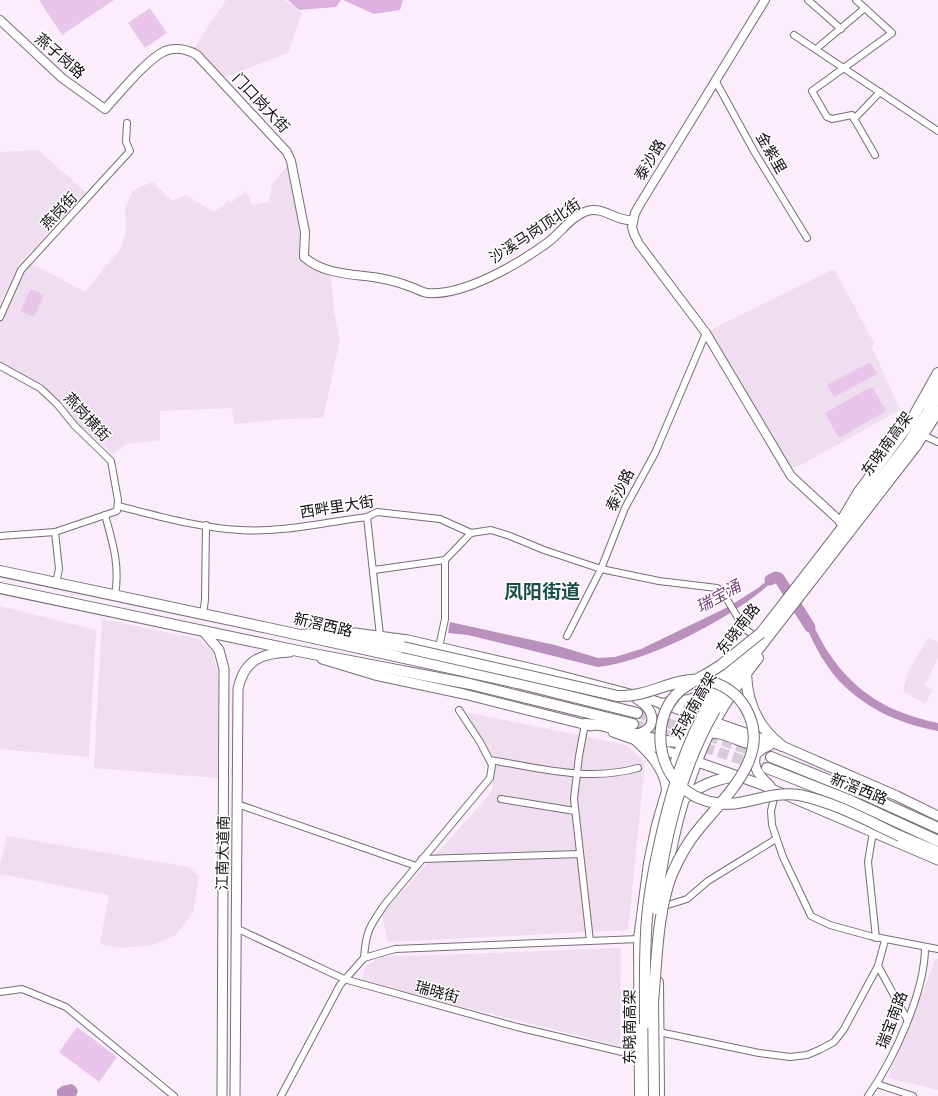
<svg xmlns="http://www.w3.org/2000/svg" width="938" height="1096" viewBox="0 0 938 1096" font-family="'Exo 2','Noto Sans SC',sans-serif">
<style>
.built{fill:#efddf0}
.green{fill:#e9c5ec}
.forest{fill:#dcb1e0}
.water{fill:#ba90bd}
.lines{fill:none;stroke-linecap:round;stroke-linejoin:round}
.river{stroke:#ba90bd;stroke-width:11}
.trunk-tunnel{stroke:#d8cbd9;stroke-width:10;stroke-dasharray:10 5;stroke-linecap:butt}
.minor-casing{stroke:#786c79;stroke-width:8}
.tertiary-casing{stroke:#786c79;stroke-width:10}
.secondary-casing{stroke:#786c79;stroke-width:11}
.primary-casing{stroke:#786c79;stroke-width:12}
.trunk-casing{stroke:#786c79;stroke-width:12}
.minor{stroke:#fff;stroke-width:6}
.tertiary{stroke:#fff;stroke-width:8}
.secondary{stroke:#fff;stroke-width:9}
.primary{stroke:#fff;stroke-width:10}
.trunk{stroke:#fff;stroke-width:10}
.trunk-bridge-casing{stroke:#786c79;stroke-width:12;stroke-linecap:butt}
.trunk-bridge{stroke:#fff;stroke-width:10}
.labels{text-anchor:middle;stroke-width:3;stroke-linejoin:round;paint-order:stroke}
.street-label{font-size:15px;fill:#110d11;stroke:#fff}
.water-label{font-size:16px;font-style:italic;fill:#743f79;stroke:#fff}
.district-label{font-size:19px;font-weight:bold;fill:#194e41;stroke:#fff}
</style>
<rect width="100%" height="100%" fill="#fbedfc"/>
<g class="built">
<polygon points="226,0 285,0 302,13 288,53 223,78 193,49"/>
<polygon points="38,150 87,193 20,262 0,304 0,152"/>
<polygon points="288,165 299,212 302,246 300,257 330,275 332,286 334,312 340,340 323,418 287,419 234,424 232,408 160,411 160,440 127,444 112,454 77,423 62,401 44,388 42,382 40,388 0,367 0,317 21,270 29,262 85,292 121,248 126,232 125,208 133,190 153,182 172,201 186,195 214,212 225,204 227,200 232,202 246,191 252,205 268,202 272,189 270,187"/>
<polygon points="834,269 874,343 872,347 900,410 801,465 790,468 708,331"/>
<polygon points="0,606 96,630 89,757 0,749"/>
<polygon points="102,619 199,639 213,653 218,675 218,778 94,768"/>
<polygon points="928,638 938,642 938,658 925,685 933,690 925,704 903,691 908,672"/>
<polygon points="466,712 626,745 645,762 628,930 388,942 382,914 491,793 496,763"/>
<polygon points="7,836 189,867 199,876 193,913 176,935 153,945 122,948 100,944 109,895 0,874 0,865"/>
<polygon points="621,948 620,1046 361,981 366,965 383,957"/>
<polygon points="936,958 938,959 938,1090 888,1078"/>
</g>
<g class="green">
<polygon points="39,0 114,0 62,35"/>
<polygon points="150,8 167,33 145,48 128,23"/>
<polygon points="31,289 44,295 34,317 20,311"/>
<polygon points="870,362 877,374 834,397 827,385"/>
<polygon points="869,388 873,388 886,411 839,438 825,413"/>
<polygon points="77,1027 117,1057 99,1082 59,1052"/>
</g>
<g class="forest">
<polygon points="288,0 341,0 336,7 299,10"/>
<polygon points="343,0 403,0 400,10 374,14"/>
</g>
<g class="water">
<path d="M780,573L784,576L779,583L774,580C738,615 648,662 598,667L468,635L448,633L450,622L555,645L598,658L615,657L641,649L728,607L758,588L775,574Z"/>
<path d="M806,612C814,625 820,640 828,652C856,694 890,713 938,723V731C893,723 849,701 824,661C815,647 809,632 801,617Z"/>
<polygon points="72,1084 76,1087 78,1091 76,1096 57,1096 57,1090 62,1086"/>
</g>
<g class="lines">
<polyline class="river" points="770,580 776,577 779,578 810,627"/>
<g class="trunk-tunnel">
<polyline points="637,713 771,757"/>
<polyline points="633,724 767,768"/>
</g>
<g class="minor-casing">
<g id="minor">
<polyline points="808,0 841,29"/>
<polyline points="856,0 892,33 812,91 827,117 832,119 852,115 875,155"/>
<polyline points="794,35 938,131"/>
<polyline points="816,49 865,8"/>
<polyline points="715,80 755,153 807,238"/>
<polyline points="854,119 880,92"/>
<polyline points="0,317 21,270 130,151 126,142 127,123"/>
<polyline points="0,366 40,388 57,404 75,426 111,461 118,500 117,511 55,532 0,536"/>
<polyline points="927,437 938,442"/>
<path d="M118,506C158,516 199,528 240,530C282,533 325,522 367,517L377,512L440,519L471,533L491,530L510,536L544,550L601,569L659,581L717,588L722,591L744,628L753,635"/>
<path d="M105,515C113,544 120,565 115,596"/>
<polyline points="367,517 380,636"/>
<polyline points="55,532 59,569 56,583"/>
<polyline points="445,560 471,533"/>
<polyline points="374,570 445,560"/>
<polyline points="203,614 205,600 206,525"/>
<polyline points="567,636 601,569 625,508 655,453 706,333"/>
<polyline points="439,647 445,619 445,560"/>
<polyline points="585,724 579,756 574,799 590,941"/>
<path d="M490,760C539,768 589,782 638,768"/>
<polyline points="775,794 771,811 772,825 783,857 811,916 830,925 870,936 938,949"/>
<polyline points="501,799 575,811"/>
<polyline points="237,804 416,866"/>
<polyline points="873,832 868,862 876,938"/>
<polyline points="422,859 580,854"/>
<polyline points="661,907 687,899 708,881 776,839"/>
<polyline points="236,928 344,979 517,1027 639,1056"/>
<path d="M364,958C366,930 370,926 385,904L490,778L492,765L480,742L459,710"/>
<polyline points="878,966 907,1019"/>
<polyline points="0,992 22,989 66,1007 174,1096"/>
<polyline points="659,1032 759,1053 790,1057 807,1055 819,1050 834,1042 844,1029 878,966 885,940"/>
<polyline points="877,1084 913,1096"/>
<polyline points="281,1096 340,985 364,958 395,949 639,939"/>
<path d="M868,1096C894,1059 925,992 925,947"/>
</g>
</g>
<g class="tertiary-casing">
<g id="tertiary">
<polyline points="765,0 640,204 635,213 632,227 634,234 639,244 706,333 791,476 841,522"/>
<path d="M0,20L62,78L105,109C119,94 147,59 165,51C175,47 187,49 197,55L287,152L291,161L305,232L304,257C324,275 355,274 379,278C390,280 401,283 411,287C417,289 423,293 428,293C464,296 518,264 547,243C560,234 571,216 587,211C604,206 616,222 633,220"/>
</g>
</g>
<g class="secondary-casing">
<g id="secondary">
<polyline points="204,632 219,650 224,669 222,1096"/>
<polyline points="304,634 355,633 408,640 550,673 649,699 782,746 897,796 938,816"/>
<polyline points="322,659 375,675 464,694 591,726"/>
<polyline points="613,732 760,784 938,860"/>
<path d="M636,734C660,729 654,708 637,699"/>
<path d="M769,746L765,747L756,754C751,768 761,777 770,786"/>
<path d="M235,1096L238,689C244,659 263,653 290,652"/>
</g>
</g>
<g class="primary-casing">
<g id="primary">
<polyline points="927,405 938,386"/>
<path d="M746,674C747,704 758,728 782,746"/>
<polyline points="662,704 689,700 709,693"/>
<path d="M585,724C591,725 598,724 604,726C629,730 665,747 689,740"/>
<path d="M704,733C724,729 744,746 765,747"/>
<path d="M636,740C650,753 665,769 667,789"/>
<path d="M685,798C701,784 718,778 739,776"/>
<path d="M664,888C673,832 688,772 715,721C727,699 742,678 758,658"/>
<polyline points="658,982 659,1096"/>
<polyline points="640,1096 639,939 649,863 657,825 674,767 685,736 705,699 737,655"/>
</g>
</g>
<g class="trunk-casing">
<g id="trunk">
<polyline points="841,522 858,493 911,421 938,373"/>
<polyline points="0,571 268,628 517,683 637,713"/>
<polyline points="0,588 298,651 470,684 633,724"/>
<polyline points="330,637 363,640 403,647"/>
<polyline points="708,706 733,669 909,442 938,396"/>
<polyline points="715,710 739,674 915,447 938,411"/>
<polyline points="771,757 863,794 938,828"/>
<polyline points="767,768 851,801 938,841"/>
<polyline points="900,836 938,852"/>
<polyline points="645,1024 646,1096"/>
</g>
</g>
<use href="#minor" class="minor"/>
<use href="#tertiary" class="tertiary"/>
<use href="#secondary" class="secondary"/>
<use href="#primary" class="primary"/>
<use href="#trunk" class="trunk"/>
<g class="trunk-bridge-casing">
<g id="trunk-bridge">
<path d="M761,633C747,644 734,655 721,665C708,674 694,680 682,689C659,708 655,741 667,767C675,786 695,800 716,803C744,808 769,790 799,795C834,802 868,821 900,836"/>
<path d="M403,647L618,696C650,698 677,674 709,681C724,685 737,694 745,707C774,755 725,796 698,830C687,843 679,858 672,874C657,912 657,961 653,1002"/>
<path d="M656,909C663,842 681,768 715,710"/>
<polyline points="653,996 654,1096"/>
<path d="M645,1024C645,989 644,953 647,918C650,885 657,852 665,820C675,779 687,742 708,706"/>
</g>
</g>
<use href="#trunk-bridge" class="trunk-bridge"/>
</g>
<g class="labels">
<g class="street-label">
<text transform="translate(60 56) rotate(41)" y="5">燕子岗路</text>
<text transform="translate(261 103) rotate(47)" y="5">门口岗大街</text>
<text transform="translate(771 153) rotate(60)" y="5">金紫里</text>
<text transform="translate(650 160) rotate(-59)" y="5">泰沙路</text>
<text transform="translate(59 211) rotate(-47)" y="5">燕岗街</text>
<text transform="translate(535 231) rotate(-33)" y="5">沙溪马岗顶北街</text>
<text transform="translate(87 417) rotate(47)" y="5">燕岗横街</text>
<text transform="translate(887 444) rotate(-54)" y="5">东晓南高架</text>
<text transform="translate(620 490) rotate(-64)" y="5">泰沙路</text>
<text transform="translate(337 507) rotate(-9)" y="5">西畔里大街</text>
<text transform="translate(323 625) rotate(13)" y="5">新滘西路</text>
<text transform="translate(738 629) rotate(-52)" y="5">东晓南路</text>
<text transform="translate(694 706) rotate(-60)" y="5">东晓南高架</text>
<text transform="translate(859 789) rotate(22)" y="5">新滘西路</text>
<text transform="translate(223 853) rotate(-89)" y="5">江南大道南</text>
<text transform="translate(437 992) rotate(15)" y="5">瑞晓街</text>
<text transform="translate(892 1020) rotate(-69)" y="5">瑞宝南路</text>
<text transform="translate(630 1027) rotate(-90)" y="5">东晓南高架</text>
</g>
<g class="water-label">
<text transform="translate(718 596) rotate(-29)" y="6">瑞宝涌</text>
</g>
<g class="district-label">
<text x="542" y="598">凤阳街道</text>
</g>
</g>
</svg>
